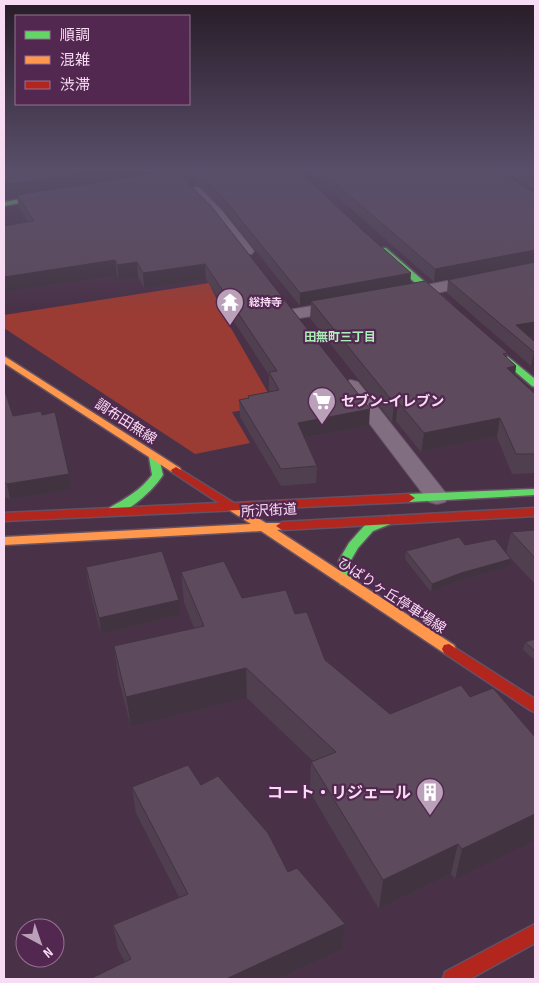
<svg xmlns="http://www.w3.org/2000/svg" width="539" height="983" viewBox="0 0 539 983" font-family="'Sofia Sans Condensed','Noto Sans JP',sans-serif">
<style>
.green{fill:#9a3c34}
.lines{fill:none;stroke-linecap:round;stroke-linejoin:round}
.street-casing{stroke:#655164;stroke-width:2}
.fast-casing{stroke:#655164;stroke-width:3}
.slow-casing{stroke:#655164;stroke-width:3}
.jam-casing{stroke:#655164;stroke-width:3}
.street{fill:#816e80;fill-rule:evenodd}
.fast{fill:#63d668;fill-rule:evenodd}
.slow{fill:#ff974d;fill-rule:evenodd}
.jam{fill:#b3261e;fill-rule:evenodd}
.wall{fill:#50404f}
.shaded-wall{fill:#413440}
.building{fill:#5d4a5c;stroke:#413440}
.labels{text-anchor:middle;stroke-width:4.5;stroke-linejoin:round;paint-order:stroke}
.far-poi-label{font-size:11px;font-weight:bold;fill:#f7dcf4;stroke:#532850;text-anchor:start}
.far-neighbourhood-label{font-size:12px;font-weight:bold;fill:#acefb8;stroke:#532850}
.poi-label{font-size:14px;font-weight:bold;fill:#f7dcf4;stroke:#532850;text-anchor:start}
.street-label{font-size:14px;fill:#f7dcf4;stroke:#532850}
.near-poi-label{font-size:16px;font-weight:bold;fill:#f7dcf4;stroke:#532850;text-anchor:end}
</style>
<rect width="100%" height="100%" fill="#493248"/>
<polygon class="green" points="209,283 228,323 275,405 232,412 250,443 195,454 4,328 4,315"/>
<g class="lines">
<g class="street-casing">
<g id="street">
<polygon points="195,187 200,188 223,212 254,251 252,254 240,254 213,218 188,191"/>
<polygon points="535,263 535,273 407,299 401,298 398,294 401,290 407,289"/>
<polygon points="342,301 348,302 351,306 348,310 294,319 288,318 285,314 288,310"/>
<polygon points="351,380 358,382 445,492 449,497 445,502 437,504 429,502 341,386 344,382"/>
</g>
</g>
<g class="fast-casing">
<g id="fast">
<polygon points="55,193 58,195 57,196 4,206 4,202"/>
<polygon points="380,248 386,248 451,305 451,309 445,309 380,252"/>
<polygon points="487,340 535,379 535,387 532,386 484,345 484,341"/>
<path d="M154,454L159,457L163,475C155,488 125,518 109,514L107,511L109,508C125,499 141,490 152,475L149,457Z"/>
<polygon points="535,489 535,495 409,502 403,498 409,494"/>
<polygon points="389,516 395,520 393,523 373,531 358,548 351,560 351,582 349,585 341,585 339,582 339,560 349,543 365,525"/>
</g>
</g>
<g class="slow-casing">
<g id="slow">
<polygon points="4,356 180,468 181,470 180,472 172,472 4,363"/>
<polygon points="233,503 266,523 286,523 288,526 286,529 277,530 454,645 456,649 454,653 449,654 444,653 261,531 4,545 4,537 251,524 229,510 227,507 229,504"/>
</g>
</g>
<g class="jam-casing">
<g id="jam">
<polygon points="193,171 208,171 142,183 139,181"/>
<polygon points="176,467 234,503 409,494 415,498 409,502 4,521 4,513 219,503 172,472 171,470"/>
<polygon points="535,508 535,516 282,530 276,526 282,522"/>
<polygon points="449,644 535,699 535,712 530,710 444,653 442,649 444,645"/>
<polygon points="535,924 535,943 470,979 443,979 445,972"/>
</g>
</g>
<use href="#street" class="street"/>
<use href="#fast" class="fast"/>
<use href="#slow" class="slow"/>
<use href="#jam" class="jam"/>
</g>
<g class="wall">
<polygon points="4,171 164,171 11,196"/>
<polygon points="169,171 369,426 305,438 317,466 316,483 281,486 240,417 239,400 248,398 248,396 270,392 269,389 269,375 206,279 144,288 138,277 119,280 117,275 4,292 4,226 28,222 19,208 17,195"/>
<polygon points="194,171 299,171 410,284 508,353 507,358 516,366 515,375 535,394 535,473 512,474 497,437 421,452 396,421 392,422 310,318 311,304 300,306 224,211 194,180"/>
<polygon points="308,171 500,171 434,282"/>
<polygon points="505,171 535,171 535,190"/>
<polygon points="535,262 535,335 529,336 535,342 535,366 531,366 447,293 448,280"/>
<polygon points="4,388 13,416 42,415 69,474 71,490 10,499 4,497"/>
<polygon points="535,530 535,584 506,553 511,532"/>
<polygon points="465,545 509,567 459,581 431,592 405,559 406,551"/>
<polygon points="86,567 181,615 101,634 88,582"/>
<polygon points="181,572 242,598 295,614 325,660 390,714 470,697 535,737 455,879 451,874 379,909 310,792 311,762 313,761 247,698 131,727 118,676 114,646 194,628 184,602"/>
<polygon points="535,639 535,660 523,650 525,642"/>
<polygon points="201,785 288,872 345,924 343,949 278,979 90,979 125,962 118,949 113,925 179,897 136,813 132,787"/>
</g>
<g class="shaded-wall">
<polygon points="94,171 164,171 11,196 10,184"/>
<polygon points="4,183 8,183 10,194 4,195"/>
<polygon points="535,250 535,262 434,282 435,269"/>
<polygon points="115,260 117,275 4,292 4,277"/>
<polygon points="137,262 138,277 119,280 117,265"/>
<polygon points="205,264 206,279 144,288 143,273"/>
<polygon points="411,273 410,286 311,301 311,304 300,306 300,293"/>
<polygon points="535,322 535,335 518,338 516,325"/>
<polygon points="534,352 535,352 535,366 531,366"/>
<polygon points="516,366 513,385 507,368"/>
<polygon points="398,402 396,421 392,422 394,403"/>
<polygon points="370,409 369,426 298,439 298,423"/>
<polygon points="500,418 497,437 421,452 424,433"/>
<polygon points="69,474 71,490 10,499 7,484"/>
<polygon points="511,559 509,567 459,581 431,592 432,584 461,573"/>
<polygon points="179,600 181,615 101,634 99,618"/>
<polygon points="246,668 247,698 131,727 126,697"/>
<polygon points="535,814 535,840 455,879 462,849"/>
<polygon points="458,844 451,874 379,909 383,880"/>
<polygon points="345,924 343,949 278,979 226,979"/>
</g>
<g class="building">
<polygon points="4,171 94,171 10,184 8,183 4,183"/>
<polygon points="169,171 176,171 211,206 370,409 298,423 317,466 281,469 239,400 249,398 248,396 279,390 269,372 277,371 205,264 143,273 137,262 117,265 115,260 4,277 4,226 34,221 17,195"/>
<polygon points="196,171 299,171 361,229 411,273 300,293 224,199"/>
<polygon points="321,171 500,171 531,191 535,191 535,250 435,269"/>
<polygon points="525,171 535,171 535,177"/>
<polygon points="535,262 535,322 516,325 535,342 535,352 534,352 448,280"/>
<polygon points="425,281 508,353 503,354 516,366 507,368 535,394 535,454 516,454 500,418 424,433 398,402 394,403 311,301"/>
<polygon points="4,388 13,416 41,411 42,415 55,412 69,474 7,484 4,482"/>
<polygon points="535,530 535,558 511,532"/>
<polygon points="459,537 465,545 495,539 511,559 461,573 432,584 406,551"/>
<polygon points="162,551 179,600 99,618 86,567"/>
<polygon points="224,561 242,598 286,590 295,614 307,612 325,660 390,714 461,685 470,697 493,688 535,737 535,814 462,849 458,844 383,880 311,762 336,752 246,668 126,697 114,646 204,626 181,572"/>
<polygon points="535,639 535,651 525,642"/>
<polygon points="188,765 201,785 218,776 268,833 288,872 297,868 345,924 226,979 90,979 131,959 113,925 188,894 132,787"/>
</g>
<linearGradient id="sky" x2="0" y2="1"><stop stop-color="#281c28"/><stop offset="0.55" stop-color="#594f6a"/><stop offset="1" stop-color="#594f6a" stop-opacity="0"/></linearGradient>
<rect width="539" height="309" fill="url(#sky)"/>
<defs>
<g id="temple-pin" transform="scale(1.4375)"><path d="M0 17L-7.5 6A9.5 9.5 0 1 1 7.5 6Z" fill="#baa0b8" stroke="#532850"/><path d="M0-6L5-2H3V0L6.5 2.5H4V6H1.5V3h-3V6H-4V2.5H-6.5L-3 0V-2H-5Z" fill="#fff"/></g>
<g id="supermarket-pin" transform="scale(1.4375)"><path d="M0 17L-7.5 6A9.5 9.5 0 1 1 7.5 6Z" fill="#baa0b8" stroke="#532850"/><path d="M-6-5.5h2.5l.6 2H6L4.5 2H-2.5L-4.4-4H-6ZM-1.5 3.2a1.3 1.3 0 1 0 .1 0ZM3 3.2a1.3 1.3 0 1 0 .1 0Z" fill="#fff"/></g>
<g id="building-pin" transform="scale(1.4375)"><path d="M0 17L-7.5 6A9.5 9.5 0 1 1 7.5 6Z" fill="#baa0b8" stroke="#532850"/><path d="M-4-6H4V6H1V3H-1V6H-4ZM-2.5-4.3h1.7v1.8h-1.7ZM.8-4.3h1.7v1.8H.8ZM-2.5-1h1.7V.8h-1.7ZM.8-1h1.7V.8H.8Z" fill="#fff"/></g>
</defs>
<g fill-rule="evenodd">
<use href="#temple-pin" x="230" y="302"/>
<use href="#supermarket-pin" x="322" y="401"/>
<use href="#building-pin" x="430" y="792"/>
</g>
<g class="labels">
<g class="far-poi-label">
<text x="249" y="306">総持寺</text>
</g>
<g class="far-neighbourhood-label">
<text x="340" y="341">田無町三丁目</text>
</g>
<g class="poi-label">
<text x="341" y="406">セブン-イレブン</text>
</g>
<g class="street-label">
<text transform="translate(126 421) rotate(33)" y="5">調布田無線</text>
<text transform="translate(269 510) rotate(-3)" y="5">所沢街道</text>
<text transform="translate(392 595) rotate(33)" y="5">ひばりヶ丘停車場線</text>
</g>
<g class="near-poi-label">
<text x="411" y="798">コート・リジェール</text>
</g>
</g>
<rect width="539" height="983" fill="none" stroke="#f7dcf4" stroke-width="10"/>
<rect x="15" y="15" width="175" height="90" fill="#532850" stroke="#957092"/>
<rect x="25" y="31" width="25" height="8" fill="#63d668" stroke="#957092"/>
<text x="60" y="40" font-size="15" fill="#f7dcf4">順調</text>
<rect x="25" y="56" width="25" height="8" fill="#ff974d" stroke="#957092"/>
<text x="60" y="65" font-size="15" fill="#f7dcf4">混雑</text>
<rect x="25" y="81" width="25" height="8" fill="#b3261e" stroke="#957092"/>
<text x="60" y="90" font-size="15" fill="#f7dcf4">渋滞</text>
<g transform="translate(40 943) rotate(140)"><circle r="24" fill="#532850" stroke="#957092"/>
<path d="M0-4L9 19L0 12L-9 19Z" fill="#baa0b8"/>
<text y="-8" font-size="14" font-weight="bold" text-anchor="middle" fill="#f7dcf4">N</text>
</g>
</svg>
